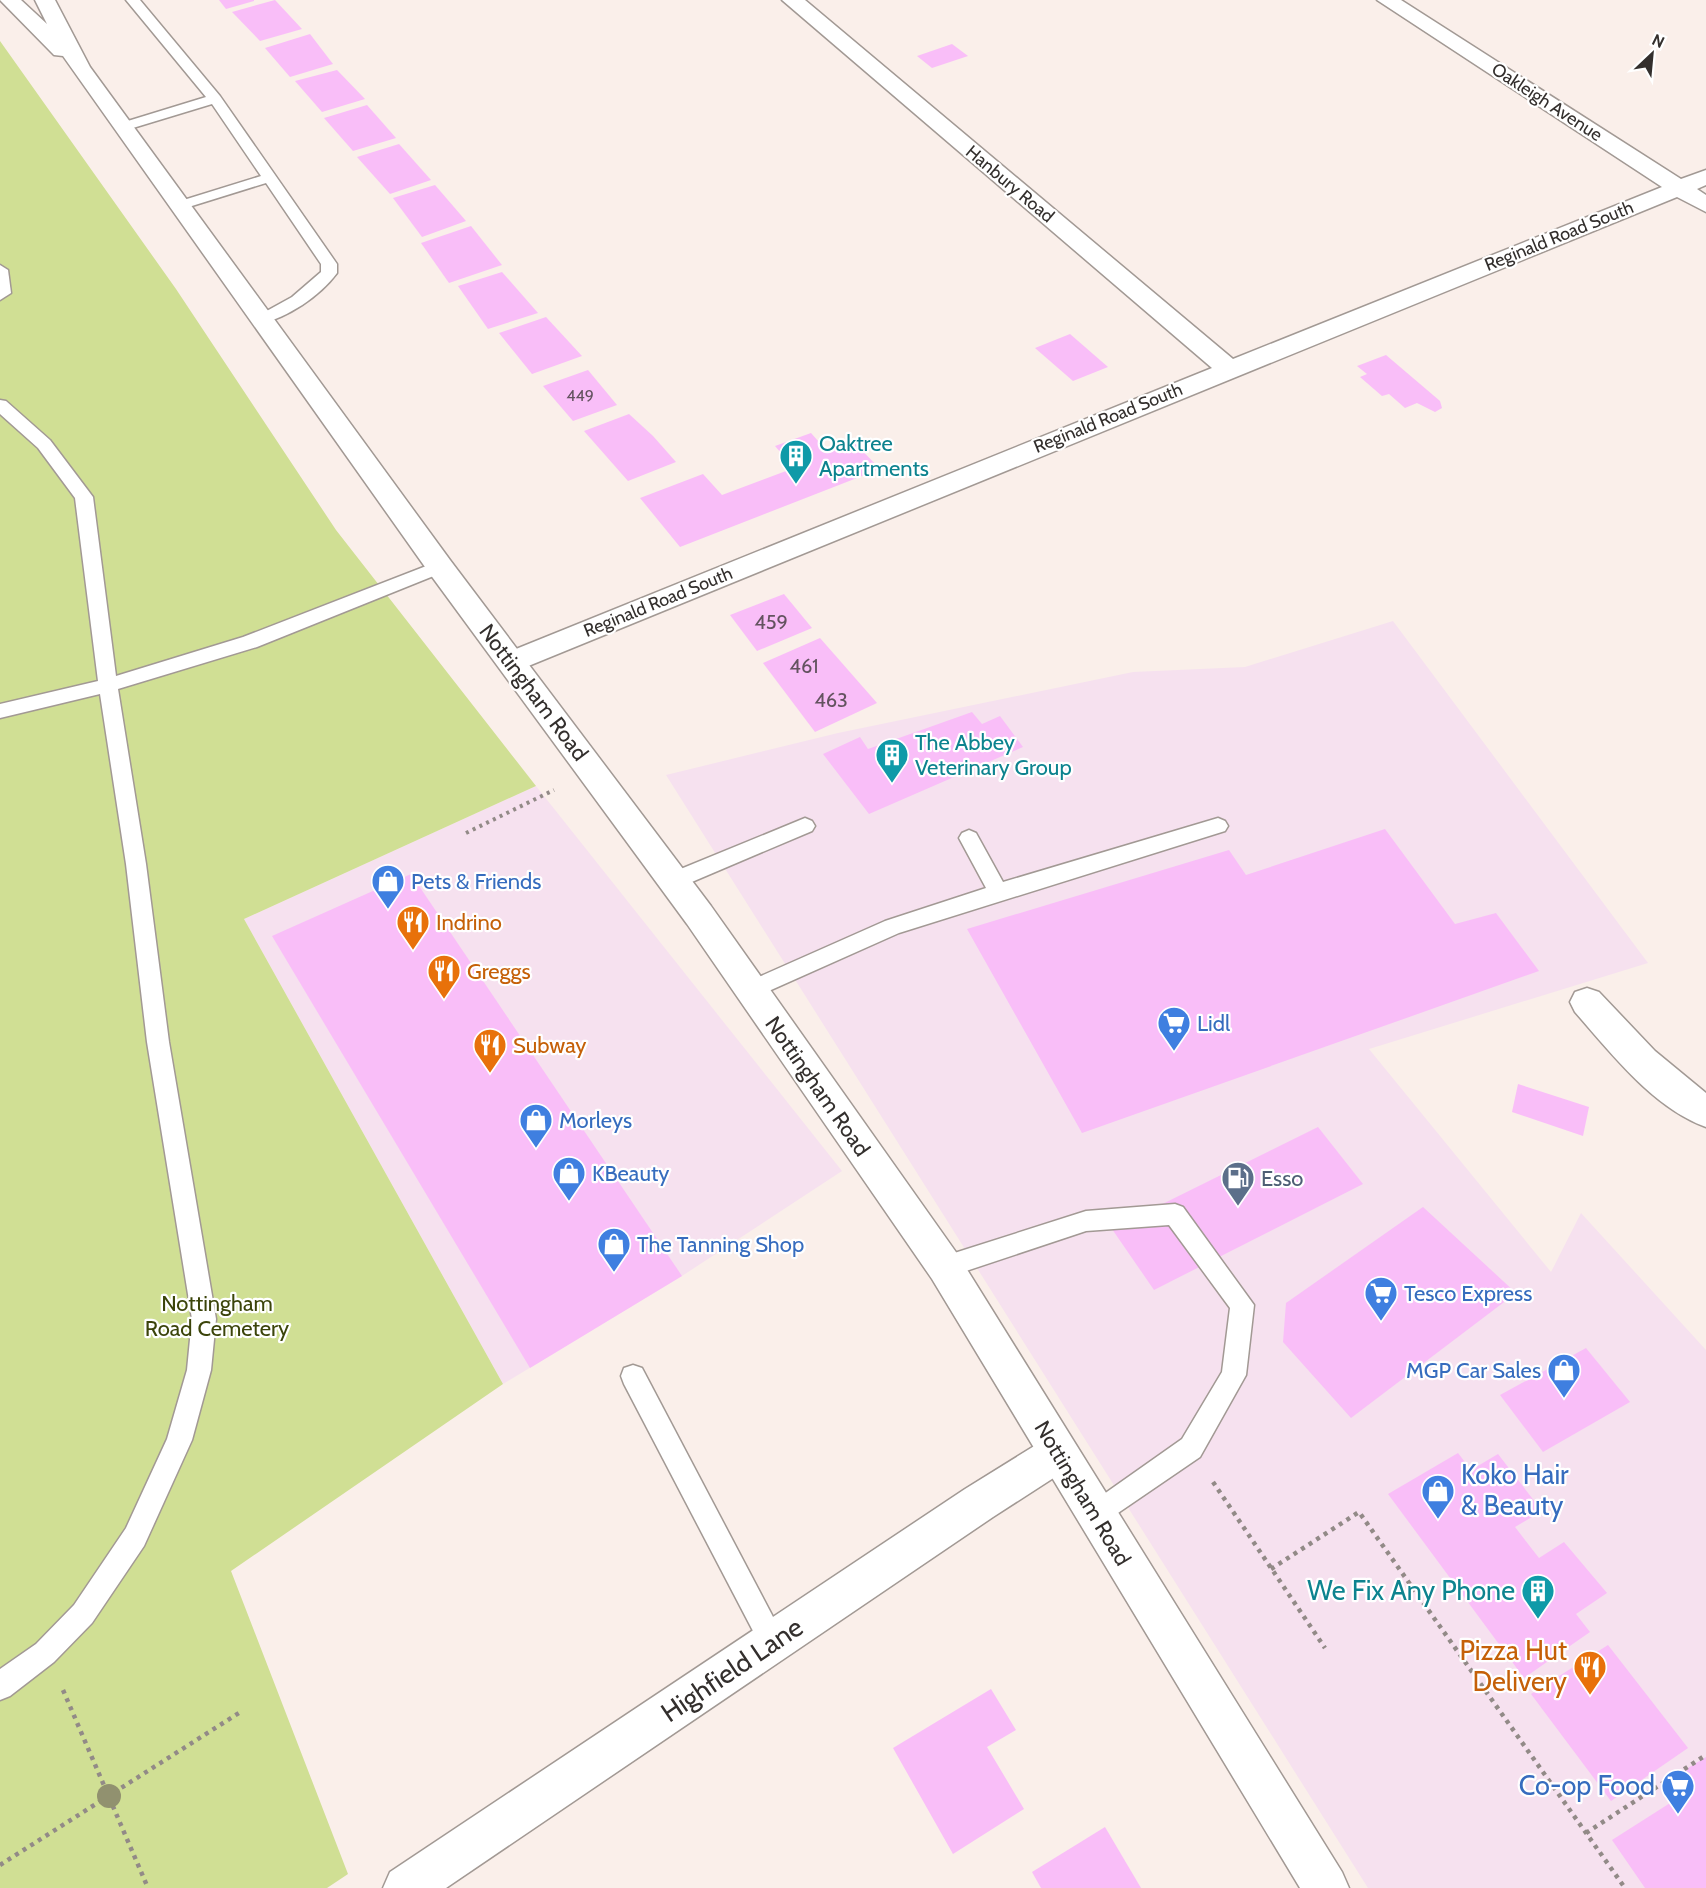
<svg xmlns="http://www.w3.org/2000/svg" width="1706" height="1888" viewBox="0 0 1706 1888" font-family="Cabin,sans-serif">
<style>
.commercial{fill:#f6e1ef}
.green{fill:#d0df94}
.building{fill:#f9bef8}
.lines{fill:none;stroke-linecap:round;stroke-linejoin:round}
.service-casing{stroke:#a29994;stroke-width:3}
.minor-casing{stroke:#a29994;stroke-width:3}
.tertiary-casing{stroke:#a29994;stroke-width:3}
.path-far1{stroke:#928a87;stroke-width:4;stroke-dasharray:3 4.5;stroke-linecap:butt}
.path{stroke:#928a87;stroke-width:4.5;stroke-dasharray:4 5;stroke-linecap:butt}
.service{fill:#fff;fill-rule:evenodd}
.minor{fill:#fff;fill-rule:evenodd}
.tertiary{fill:#fff;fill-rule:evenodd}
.tree{fill:#91916f}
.labels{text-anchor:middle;stroke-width:4.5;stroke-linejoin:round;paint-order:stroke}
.far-number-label{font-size:16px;fill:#645360}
.far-street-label{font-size:18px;fill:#332f2d;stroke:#fff}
.number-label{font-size:20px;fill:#645360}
.culture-label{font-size:22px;fill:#0d838f;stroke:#fff;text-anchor:start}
.street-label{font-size:22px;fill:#332f2d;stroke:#fff}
.shop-label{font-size:22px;fill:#366cbe;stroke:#fff;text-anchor:start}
.food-label{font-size:22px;fill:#c56008;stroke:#fff;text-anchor:start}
.service-label{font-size:22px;fill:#4e5e75;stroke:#fff;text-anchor:start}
.park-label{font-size:22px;fill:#3b440a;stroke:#fff}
.near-shop-label{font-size:27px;fill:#366cbe;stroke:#fff;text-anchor:start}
.near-culture-label{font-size:27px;fill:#0d838f;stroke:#fff;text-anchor:end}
.near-food-label{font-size:27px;fill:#c56008;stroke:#fff;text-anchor:end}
.near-street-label{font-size:27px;fill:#332f2d;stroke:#fff}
</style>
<rect width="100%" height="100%" fill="#faefea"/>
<g class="commercial">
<polygon points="1393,621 1648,963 1369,1049 1551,1272 1581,1213 1706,1350 1706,1888 1368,1888 666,775 838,733 1133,672 1245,667"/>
<polygon points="536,786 842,1171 682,1276 503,1384 244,919"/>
</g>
<polygon class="green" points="0,41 176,289 336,530 536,786 244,919 503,1384 231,1571 348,1874 327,1888 0,1888"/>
<g class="building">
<polygon points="219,0 254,0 254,1 226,9"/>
<polygon points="275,0 302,29 260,41 232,12"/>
<polygon points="310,34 333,64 290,77 265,48"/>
<polygon points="952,44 968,56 932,68 917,56"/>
<polygon points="337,70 365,99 322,112 295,81"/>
<polygon points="367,105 396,138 353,151 324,118"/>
<polygon points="399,144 431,180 390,194 357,157"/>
<polygon points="435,185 466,221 422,237 393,198"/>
<polygon points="471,226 502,265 449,283 421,243"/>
<polygon points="502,272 538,313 488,329 458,286"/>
<polygon points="546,317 582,356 532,374 499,333"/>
<polygon points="1070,334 1108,367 1073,381 1035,348"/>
<polygon points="1386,355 1440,401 1442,408 1435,412 1417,403 1405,408 1389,394 1382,396 1360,377 1367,374 1357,366"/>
<polygon points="588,370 617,405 573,421 543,386"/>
<polygon points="629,414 653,436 676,462 628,481 584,431"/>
<polygon points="811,433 826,450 852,440 880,469 680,547 640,498 703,474 722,495 794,468 775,446"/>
<polygon points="784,594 812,628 757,651 730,615"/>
<polygon points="820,638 877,703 815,732 763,663"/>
<polygon points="972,712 982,724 1000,716 1023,747 869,814 823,754 860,737 868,749"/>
<polygon points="1385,829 1455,924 1496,913 1539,971 1082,1133 967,929 1229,850 1246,875"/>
<polygon points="411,874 682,1276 530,1368 272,936"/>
<polygon points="1518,1084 1589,1107 1583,1136 1512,1112"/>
<polygon points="1318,1127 1363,1184 1154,1290 1112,1229"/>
<polygon points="1423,1207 1516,1293 1351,1418 1283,1342 1286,1303"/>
<polygon points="1586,1348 1630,1402 1543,1452 1500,1395"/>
<polygon points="1458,1453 1471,1470 1498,1454 1542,1511 1515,1527 1539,1558 1564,1542 1607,1593 1576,1614 1590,1632 1524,1678 1388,1494"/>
<polygon points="1608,1645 1688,1748 1611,1801 1531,1694"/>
<polygon points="991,1689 1016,1730 987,1747 1024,1809 953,1854 893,1748"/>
<polygon points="1706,1757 1706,1888 1645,1888 1612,1840 1689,1791 1678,1774"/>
<polygon points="1105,1827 1141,1888 1041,1888 1032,1872"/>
</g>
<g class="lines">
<g class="service-casing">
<g id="service">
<path d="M126,0H140L220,96L337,264V273C319,297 288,317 260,324L252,319L292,297L321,272V264L266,183L179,210L172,206L174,203L261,176L212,104L123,131L116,127L118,124L206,97Z"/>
<polygon points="0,265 8,270 11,293 0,300"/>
<polygon points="0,400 6,401 50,440 93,497 116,676 243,637 434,563 446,563 449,567 446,571 257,647 118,689 146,864 169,1042 216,1319 211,1370 192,1440 144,1546 92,1623 54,1662 10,1696 0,1700 0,1669 36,1644 74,1605 126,1528 167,1439 187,1370 192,1319 147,1042 126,864 100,694 0,718 0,704 98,681 75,498 38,448 0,414"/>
<polygon points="805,818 812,821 815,826 812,831 680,887 673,889 666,887 663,881 666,875"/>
<polygon points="1218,818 1225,821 1228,826 1225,831 899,933 751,999 743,996 740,990 743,984 885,921 986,888 959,838 962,833 969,830 976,833 1003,882"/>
<polygon points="1175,1204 1183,1207 1254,1305 1246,1375 1200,1457 1096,1528 1087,1524 1083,1515 1087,1506 1182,1439 1222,1372 1230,1308 1169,1225 1086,1231 945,1278 937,1275 933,1267 937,1259 945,1256 1086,1211"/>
<polygon points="633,1365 642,1368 782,1634 786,1643 782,1652 773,1656 764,1652 624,1384 621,1376 624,1368"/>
</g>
</g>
<g class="minor-casing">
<g id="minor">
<polygon points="782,0 805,0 1233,359 1662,187 1377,0 1401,0 1681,179 1706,170 1706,185 1697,189 1706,195 1706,212 1677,197 521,669 511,672 501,669 496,662 501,655 1212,368"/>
<path d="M1587,988L1599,992L1655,1051L1706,1093V1127C1653,1108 1611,1053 1575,1012L1570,1002L1575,992Z"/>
<polygon points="1058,1434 1072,1440 1078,1453 1072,1466 993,1517 446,1888 383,1888 390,1872 965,1489 1044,1440"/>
</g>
</g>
<g class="tertiary-casing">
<polygon id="tertiary" points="0,0 21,0 47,24 35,0 55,0 90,67 450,560 711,906 958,1255 1342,1872 1349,1888 1300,1888 932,1279 687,924 430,574 63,56 54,55"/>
</g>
<polyline class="path-far1" points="466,833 554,790"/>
<g class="path">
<polyline points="1213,1482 1325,1648"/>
<polyline points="1271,1569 1359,1512 1625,1888"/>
<polyline points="63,1690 148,1888"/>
<polyline points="1586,1833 1706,1755"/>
<polyline points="0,1865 242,1711"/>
</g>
<use href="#service" class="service"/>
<use href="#minor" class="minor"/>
<use href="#tertiary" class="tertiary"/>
</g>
<circle class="tree" cx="109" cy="1796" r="12"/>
<defs>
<g id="building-pin" transform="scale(1.725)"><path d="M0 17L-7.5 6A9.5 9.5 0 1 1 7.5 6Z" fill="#0f9aa8" stroke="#fff"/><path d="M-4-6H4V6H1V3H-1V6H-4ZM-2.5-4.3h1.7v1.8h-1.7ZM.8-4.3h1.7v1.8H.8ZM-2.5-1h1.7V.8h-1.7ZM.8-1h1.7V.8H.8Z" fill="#fff"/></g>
<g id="shop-pin" transform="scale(1.725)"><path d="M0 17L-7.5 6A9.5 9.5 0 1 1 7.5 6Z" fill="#3f7fe0" stroke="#fff"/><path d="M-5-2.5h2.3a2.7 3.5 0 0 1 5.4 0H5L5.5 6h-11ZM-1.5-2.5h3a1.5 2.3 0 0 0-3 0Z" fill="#fff"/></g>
<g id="restaurant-pin" transform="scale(1.725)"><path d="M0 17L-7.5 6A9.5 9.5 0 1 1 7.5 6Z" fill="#e8710a" stroke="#fff"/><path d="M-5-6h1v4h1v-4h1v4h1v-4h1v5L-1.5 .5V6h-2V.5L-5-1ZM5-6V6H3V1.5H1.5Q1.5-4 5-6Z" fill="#fff"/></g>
<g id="supermarket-pin" transform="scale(1.725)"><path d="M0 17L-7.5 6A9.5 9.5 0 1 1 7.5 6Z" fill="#3f7fe0" stroke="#fff"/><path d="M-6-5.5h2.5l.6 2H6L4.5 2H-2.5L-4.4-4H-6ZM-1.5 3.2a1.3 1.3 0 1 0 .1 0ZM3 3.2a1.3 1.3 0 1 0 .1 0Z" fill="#fff"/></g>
<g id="fuel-pin" transform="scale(1.725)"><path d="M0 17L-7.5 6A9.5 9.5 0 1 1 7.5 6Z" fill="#5c6f8a" stroke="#fff"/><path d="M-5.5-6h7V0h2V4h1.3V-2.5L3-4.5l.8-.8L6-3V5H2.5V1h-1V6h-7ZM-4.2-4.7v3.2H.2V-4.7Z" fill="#fff"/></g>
</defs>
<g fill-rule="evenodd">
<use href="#building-pin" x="796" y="456"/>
<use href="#building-pin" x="892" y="755"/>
<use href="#shop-pin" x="388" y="881"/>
<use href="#restaurant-pin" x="413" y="922"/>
<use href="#restaurant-pin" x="444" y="971"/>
<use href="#supermarket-pin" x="1174" y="1023"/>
<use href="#restaurant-pin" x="490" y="1045"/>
<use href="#shop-pin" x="536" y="1120"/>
<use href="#shop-pin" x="569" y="1173"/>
<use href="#fuel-pin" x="1238" y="1178"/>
<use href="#shop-pin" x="614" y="1244"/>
<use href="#supermarket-pin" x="1381" y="1293"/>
<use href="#shop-pin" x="1564" y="1370"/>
<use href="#shop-pin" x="1438" y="1491"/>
<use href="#building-pin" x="1538" y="1591"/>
<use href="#restaurant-pin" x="1590" y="1667"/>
<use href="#supermarket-pin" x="1678" y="1786"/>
</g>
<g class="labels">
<g class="far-number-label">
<text x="580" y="401">449</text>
</g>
<g class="far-street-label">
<text transform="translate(1547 102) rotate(33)" y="6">Oakleigh Avenue</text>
<text transform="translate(1010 184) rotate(40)" y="6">Hanbury Road</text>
<text transform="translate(1559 236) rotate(-22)" y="6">Reginald Road South</text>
<text transform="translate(1108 418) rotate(-22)" y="6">Reginald Road South</text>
<text transform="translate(658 602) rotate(-22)" y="6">Reginald Road South</text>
</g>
<g class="number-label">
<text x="771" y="629">459</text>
<text x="804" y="673">461</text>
<text x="831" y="707">463</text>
</g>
<g class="culture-label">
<text x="819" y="451">Oaktree<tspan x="819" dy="25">Apartments</tspan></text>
<text x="915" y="750">The Abbey<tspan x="915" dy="25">Veterinary Group</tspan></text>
</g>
<g class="street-label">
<text transform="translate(534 692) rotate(53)" y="8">Nottingham Road</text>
<text transform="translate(818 1086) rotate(55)" y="8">Nottingham Road</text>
<text transform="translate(1083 1493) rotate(59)" y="8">Nottingham Road</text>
</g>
<g class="shop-label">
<text x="411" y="889">Pets &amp; Friends</text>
<text x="1197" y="1031">Lidl</text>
<text x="559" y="1128">Morleys</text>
<text x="592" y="1181">KBeauty</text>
<text x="637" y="1252">The Tanning Shop</text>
<text x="1404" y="1301">Tesco Express</text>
<text x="1541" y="1378" text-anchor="end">MGP Car Sales</text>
</g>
<g class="food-label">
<text x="436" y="930">Indrino</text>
<text x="467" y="979">Greggs</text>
<text x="513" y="1053">Subway</text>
</g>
<g class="service-label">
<text x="1261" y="1186">Esso</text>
</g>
<g class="park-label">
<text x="217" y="1311">Nottingham<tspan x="217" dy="25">Road Cemetery</tspan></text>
</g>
<g class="near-shop-label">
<text x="1461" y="1484">Koko Hair<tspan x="1461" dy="31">&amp; Beauty</tspan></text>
<text x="1655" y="1795" text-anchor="end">Co-op Food</text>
</g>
<g class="near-culture-label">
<text x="1515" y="1600">We Fix Any Phone</text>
</g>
<g class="near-food-label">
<text x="1567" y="1660">Pizza Hut<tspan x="1567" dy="31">Delivery</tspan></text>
</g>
<g class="near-street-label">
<text transform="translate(732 1670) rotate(-34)" y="9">Highfield Lane</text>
</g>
</g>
<g transform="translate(1652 54) rotate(26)" stroke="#ffffff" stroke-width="4.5" paint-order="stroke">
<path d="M0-4.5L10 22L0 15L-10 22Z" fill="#332f2d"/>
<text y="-9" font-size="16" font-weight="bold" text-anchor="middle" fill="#332f2d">N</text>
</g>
</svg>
